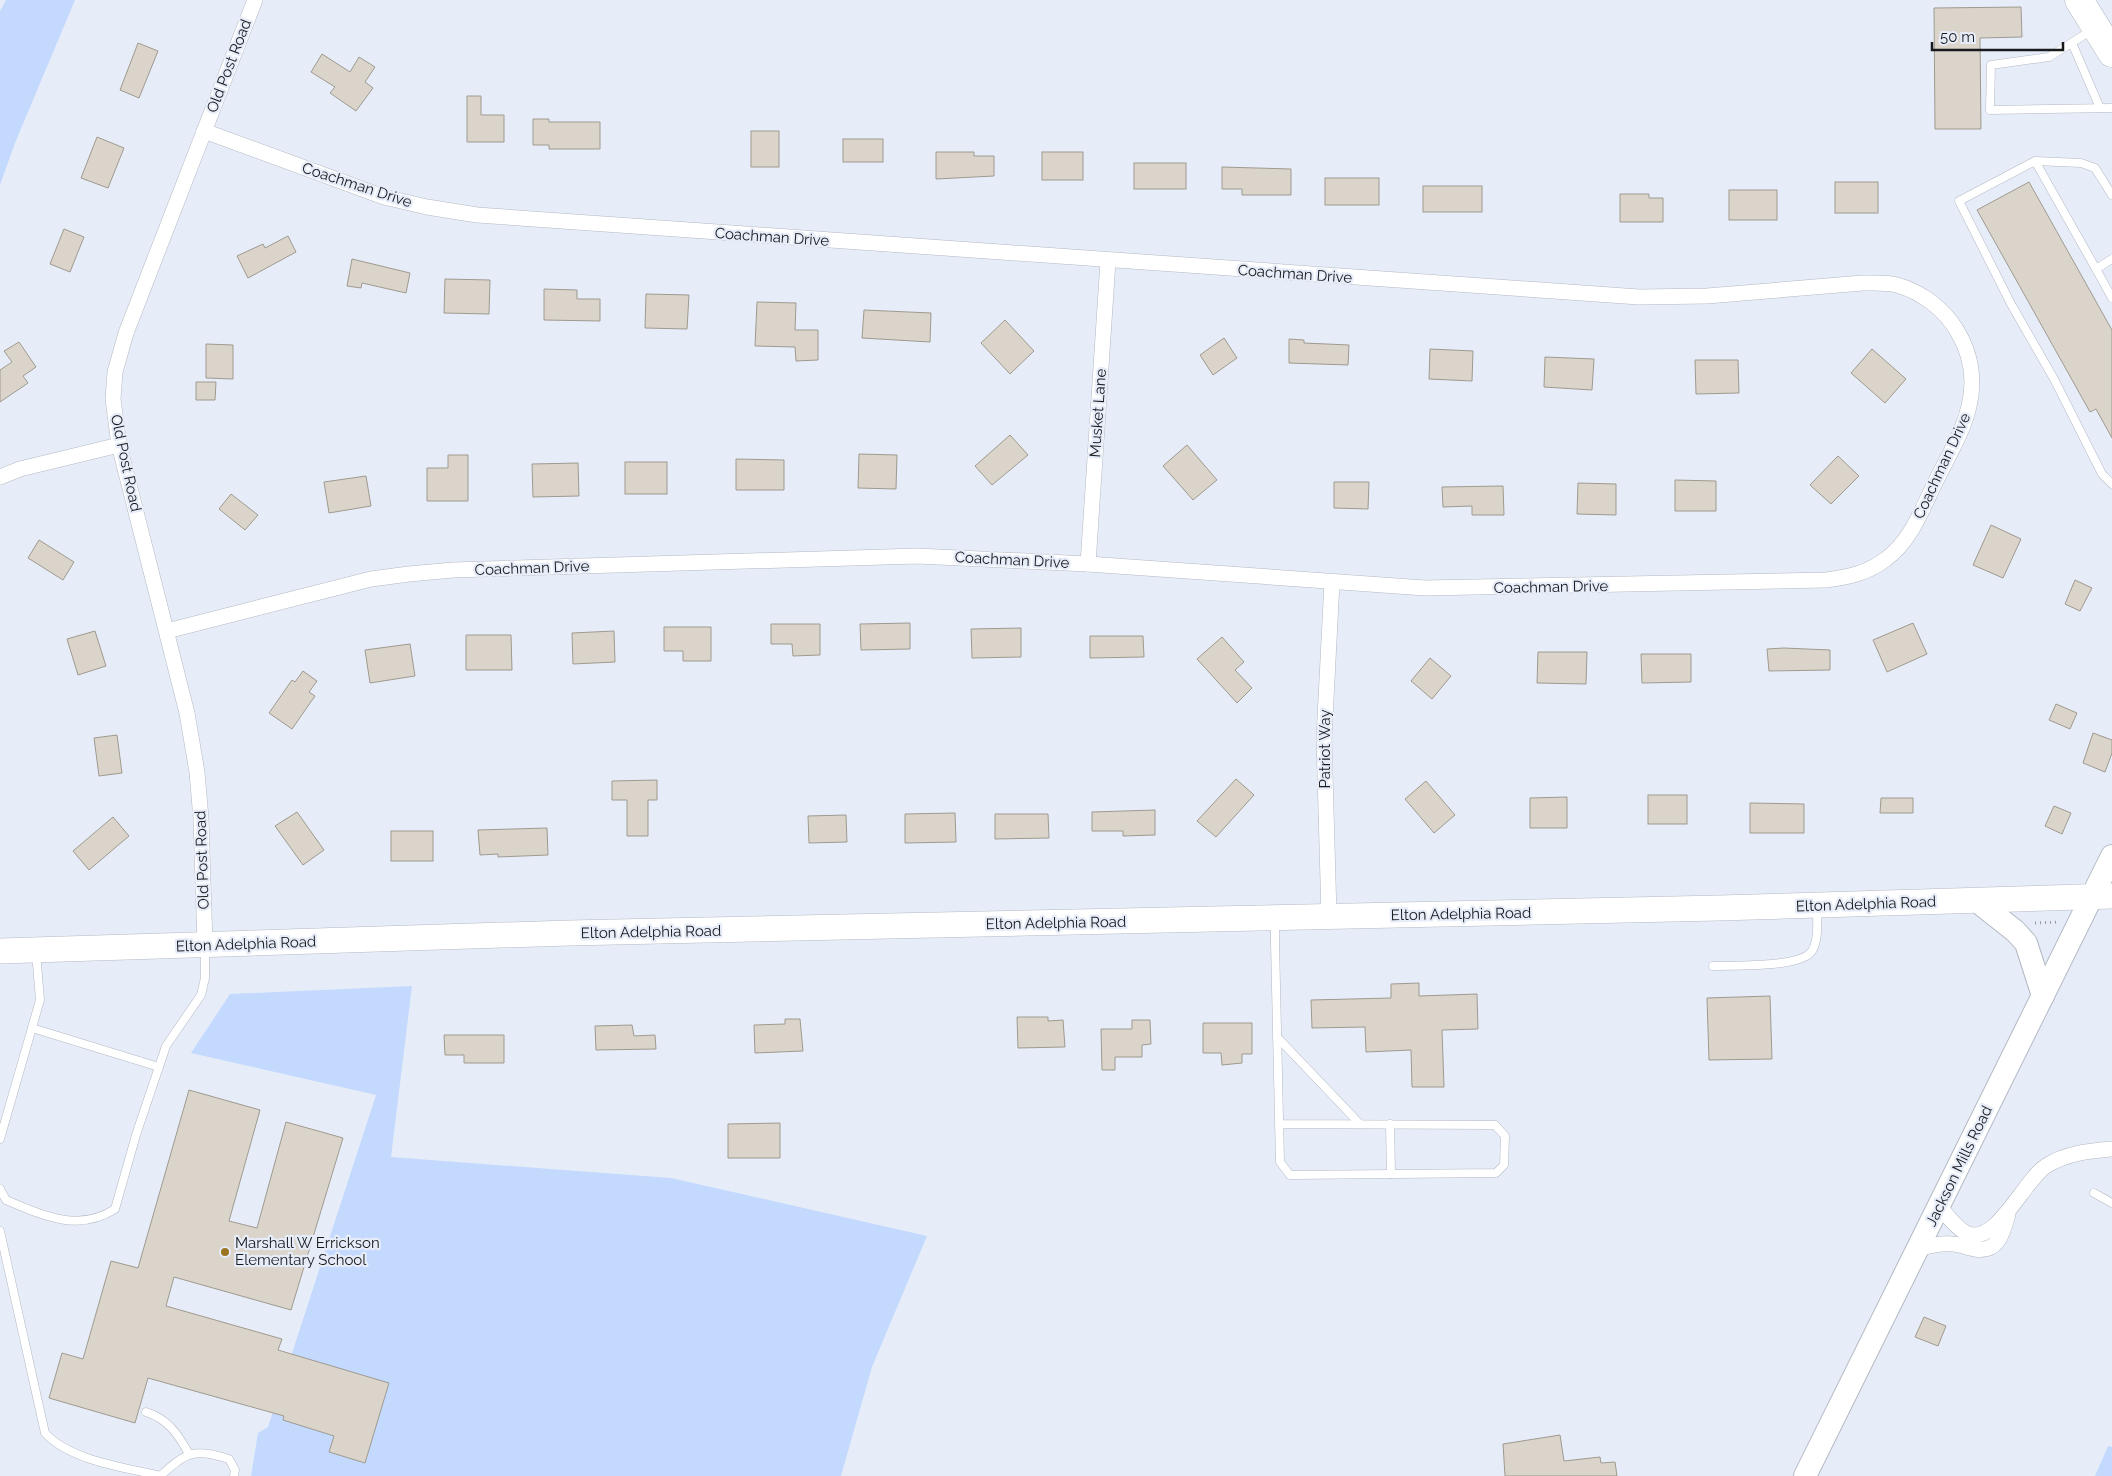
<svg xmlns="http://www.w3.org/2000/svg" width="2112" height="1476" viewBox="0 0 2112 1476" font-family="Raleway,sans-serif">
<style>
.green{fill:#c4d9fe}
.building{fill:#dad4ca;stroke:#9f9a90}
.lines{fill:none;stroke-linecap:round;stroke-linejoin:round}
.lane-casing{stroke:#b3b9c3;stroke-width:9}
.street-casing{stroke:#b3b9c3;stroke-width:16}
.secondary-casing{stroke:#b3b9c3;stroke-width:24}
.primary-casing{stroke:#b3b9c3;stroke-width:26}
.highway-casing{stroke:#b3b9c3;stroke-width:29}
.path{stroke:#9498a0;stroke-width:3;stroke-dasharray:1 4;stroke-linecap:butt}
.lane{stroke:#fff;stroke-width:8}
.street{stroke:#fff;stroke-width:15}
.secondary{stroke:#fff;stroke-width:22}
.primary{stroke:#fff;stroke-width:25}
.highway{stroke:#fff;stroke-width:28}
.poi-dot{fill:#9b7521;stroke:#e7edf8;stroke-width:2}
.labels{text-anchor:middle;stroke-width:4.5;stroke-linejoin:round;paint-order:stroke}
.street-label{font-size:15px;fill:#181a1d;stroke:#e7edf8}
.poi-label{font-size:15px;fill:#181a1d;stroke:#e7edf8;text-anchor:start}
</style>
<rect width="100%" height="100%" fill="#e7edf8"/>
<g class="green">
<polygon points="6,0 75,0 15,143 0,185 0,11"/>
<polygon points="412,986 391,1157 671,1178 927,1236 872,1367 841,1476 251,1476 258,1433 268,1427 376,1095 191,1053 230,994"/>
<polygon points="2108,1446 2112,1447 2112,1476 2095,1476"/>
</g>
<g class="building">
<polygon points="2021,7 2022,37 1980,38 1981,129 1935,129 1934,8"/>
<polygon points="138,43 158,51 139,98 120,90"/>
<polygon points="322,54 350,72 359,57 375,67 365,82 373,88 356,111 330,93 335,87 311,72"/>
<polygon points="467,96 481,96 481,115 504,115 504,142 467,142"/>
<polygon points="533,119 549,119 549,122 600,122 600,149 549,149 549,145 533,145"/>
<rect x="751" y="131" width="28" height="36"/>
<polygon points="97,137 124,148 108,188 81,178"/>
<rect x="843" y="139" width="40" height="23"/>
<polygon points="936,152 974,152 974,156 994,156 994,176 936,179"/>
<rect x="1042" y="152" width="41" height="28"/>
<rect x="1134" y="163" width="52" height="26"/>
<polygon points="1222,167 1291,169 1291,195 1242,195 1242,189 1222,189"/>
<rect x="1325" y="178" width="54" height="27"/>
<rect x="1835" y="182" width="43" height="31"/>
<polygon points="2029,182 2112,330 2112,438 2096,409 2090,412 1977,210"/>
<rect x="1423" y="186" width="59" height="26"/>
<rect x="1729" y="190" width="48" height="30"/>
<polygon points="1620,194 1649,194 1649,198 1663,198 1663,222 1620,222"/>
<polygon points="64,229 84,237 70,272 50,264"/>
<polygon points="288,236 296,252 248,278 237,256 263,244 265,248"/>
<polygon points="352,259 410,273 406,293 362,283 361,288 347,286"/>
<polygon points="445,279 490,280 489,314 444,313"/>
<polygon points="544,289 577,290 577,299 600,299 600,321 544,320"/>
<polygon points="646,294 689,295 687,329 645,328"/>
<polygon points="757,302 796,303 795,330 818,330 818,360 796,361 795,347 755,346"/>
<polygon points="864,310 931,313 930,342 862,338"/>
<polygon points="1005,320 1034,351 1010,374 981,343"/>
<polygon points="1224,338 1237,358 1213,375 1200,355"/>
<polygon points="1289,339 1304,340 1304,343 1349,345 1348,365 1289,363"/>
<polygon points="19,342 36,367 23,376 28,383 0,402 0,370 12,362 4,351"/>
<polygon points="206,344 233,345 233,379 206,378"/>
<polygon points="1430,349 1473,351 1472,381 1429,379"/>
<polygon points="1872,349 1906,379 1885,403 1851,373"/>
<polygon points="1545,357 1594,359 1592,390 1544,387"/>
<polygon points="1695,360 1738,360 1739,393 1696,394"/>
<polygon points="196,382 216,382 215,400 196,400"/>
<polygon points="1010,435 1028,455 992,485 975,466"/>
<polygon points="1187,445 1217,480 1193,500 1163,466"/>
<polygon points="859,454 897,455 896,489 858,488"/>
<polygon points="448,455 468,455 468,501 427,501 427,468 448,468"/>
<polygon points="1838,456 1859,476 1831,504 1810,485"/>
<polygon points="736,459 784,460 784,490 736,490"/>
<rect x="625" y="462" width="42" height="32"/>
<polygon points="578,463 579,496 533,497 532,464"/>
<polygon points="366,476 371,506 329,513 324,482"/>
<polygon points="1675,480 1716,481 1716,511 1675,511"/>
<polygon points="1334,482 1369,482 1368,509 1334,508"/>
<polygon points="1578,483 1616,484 1616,515 1577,514"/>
<polygon points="1503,486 1504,515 1472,515 1472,506 1443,507 1442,487"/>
<polygon points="231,494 258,515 245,530 219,509"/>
<polygon points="1991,525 2021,539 2003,578 1973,565"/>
<polygon points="39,540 74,562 63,580 28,558"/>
<polygon points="2075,580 2092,588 2080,611 2065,604"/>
<polygon points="910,623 910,649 861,650 860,624"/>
<polygon points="1913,623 1927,654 1887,672 1873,640"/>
<polygon points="771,624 820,624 820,655 793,656 792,644 771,644"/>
<polygon points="664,627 711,627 711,661 683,661 683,651 664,651"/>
<polygon points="1021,628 1021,657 972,658 971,629"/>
<polygon points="95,631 106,666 78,675 67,639"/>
<polygon points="614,631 615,662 573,664 572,633"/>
<polygon points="466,635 511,635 512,670 466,670"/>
<polygon points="1090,636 1143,636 1144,657 1090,658"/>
<polygon points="1222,637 1244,662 1235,670 1252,688 1237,703 1197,659"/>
<polygon points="410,644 415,676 370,683 365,650"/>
<polygon points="1784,648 1830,650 1830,670 1769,671 1767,649"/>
<polygon points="1538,652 1587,652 1586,684 1537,683"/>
<polygon points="1641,654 1691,654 1691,682 1642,683"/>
<polygon points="1430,658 1451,676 1432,699 1411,681"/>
<polygon points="303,671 317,681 309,692 315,696 292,729 269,713 292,680 295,682"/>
<polygon points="2056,704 2077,713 2070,729 2049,720"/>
<polygon points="2093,733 2112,740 2112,753 2105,772 2083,763"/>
<polygon points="117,735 122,773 99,776 94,738"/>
<polygon points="1236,779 1254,795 1216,837 1197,821"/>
<polygon points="657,780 657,800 648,800 648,836 627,836 627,800 612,800 612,781"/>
<polygon points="1426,781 1455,815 1434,833 1405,799"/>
<rect x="1648" y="795" width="39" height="29"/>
<polygon points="1567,797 1567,828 1530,828 1530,798"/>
<polygon points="1881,798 1913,798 1913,813 1880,813"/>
<polygon points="1750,803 1804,804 1804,833 1750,833"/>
<polygon points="2054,806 2071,813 2062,834 2045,826"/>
<polygon points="1155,810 1155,835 1123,836 1123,831 1092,831 1092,812"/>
<polygon points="297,812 324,850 303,865 275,826"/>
<polygon points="955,813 956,842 905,843 905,814"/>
<polygon points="995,814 1048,814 1049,838 995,839"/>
<polygon points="846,815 847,842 809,843 808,816"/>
<polygon points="113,817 129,836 89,870 73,851"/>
<polygon points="547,828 548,855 498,857 498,854 480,855 478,830"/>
<rect x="391" y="831" width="42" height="30"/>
<polygon points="1419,983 1419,996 1477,994 1478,1029 1442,1030 1444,1087 1412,1087 1411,1050 1366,1052 1365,1027 1312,1028 1311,1000 1391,998 1391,984"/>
<polygon points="1770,996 1772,1059 1709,1060 1707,998"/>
<polygon points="1017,1017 1048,1017 1048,1021 1063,1020 1065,1047 1018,1048"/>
<polygon points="785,1019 800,1019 803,1051 755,1053 754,1025 785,1024"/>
<polygon points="1132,1020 1150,1020 1151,1044 1142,1045 1142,1057 1115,1057 1115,1070 1102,1070 1101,1029 1132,1029"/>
<polygon points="1203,1023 1252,1023 1252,1054 1242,1054 1242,1063 1222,1065 1221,1053 1203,1053"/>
<polygon points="632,1025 634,1036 655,1035 656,1049 596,1050 595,1026"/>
<polygon points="444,1035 504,1035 504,1063 464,1063 464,1055 445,1055"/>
<polygon points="189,1090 260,1110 229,1221 257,1228 286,1122 343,1138 291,1310 174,1277 166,1306 282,1339 278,1350 389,1383 365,1463 329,1452 334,1436 283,1420 284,1416 148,1378 135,1423 49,1398 62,1353 83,1359 111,1261 138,1268"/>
<polygon points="780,1123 780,1158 728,1158 728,1124"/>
<polygon points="1924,1317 1946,1326 1938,1346 1915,1337"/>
<polygon points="1560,1435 1564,1461 1600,1457 1601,1463 1615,1462 1617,1476 1505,1476 1503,1444"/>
</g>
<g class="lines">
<g class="lane-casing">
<g id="lane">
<polyline points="2092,30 2049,57 1991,65 1990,110 2112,108"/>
<polyline points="2072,43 2100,108"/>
<polyline points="2035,161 2096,269"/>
<polyline points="2112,195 2095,168 2081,163 2035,161 1959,201 2011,304 2054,379 2102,474 2112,484"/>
<polyline points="2112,259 2096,269 2112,298"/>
<polyline points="1275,920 1275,942 1280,1162 1290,1175 1496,1173 1504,1165 1505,1136 1495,1125 1279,1124"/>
<path d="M1713,966C1733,965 1801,968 1812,951C1819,940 1817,920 1817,908"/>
<polyline points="32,1028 159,1067"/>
<polyline points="1277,1037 1360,1124"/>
<polyline points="1390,1124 1391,1174"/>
<polyline points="0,1139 40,1000 36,952"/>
<path d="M0,1189L6,1200C42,1215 78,1233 115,1209L136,1135L166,1046L201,995L205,978V949"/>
<polyline points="2094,1193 2112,1203"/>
<path d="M0,1231L45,1433C71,1461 124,1467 161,1476"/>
<path d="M146,1412C168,1419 178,1434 189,1454"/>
<path d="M160,1476C186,1453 194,1447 229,1459L235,1470L234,1476"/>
</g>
</g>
<g class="street-casing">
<g id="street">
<polyline points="0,477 20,469 119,445"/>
<polyline points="1088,564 1108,261"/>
<path d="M167,631L371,579L409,574L453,570L917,556L1088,564L1425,588L1826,580C1849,577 1868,573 1886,559C1911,541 1922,509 1935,483C1947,458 1963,433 1969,406C1982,353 1949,300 1897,285C1886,282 1874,283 1863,283L1707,296L1639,297L477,215L427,207L384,197L204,131"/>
<polyline points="1329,916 1324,738 1332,582"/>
<polyline points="205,945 201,819 197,772 187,713 119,445 113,399 115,372 126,333 255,0"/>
<path d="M1939,1206C1947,1215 1955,1227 1966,1233C1995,1248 2024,1180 2046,1166C2066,1153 2089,1151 2112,1149"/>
<path d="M1917,1249C1929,1246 1940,1243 1952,1244C1960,1244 1968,1248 1975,1249C1999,1253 2003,1232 2008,1214"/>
</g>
</g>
<g class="secondary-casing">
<g id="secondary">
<polyline points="1977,901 2015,931 2026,943 2043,996"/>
<polyline points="1805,1476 2112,856"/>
</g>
</g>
<g class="primary-casing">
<polyline id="primary" points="0,951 569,933 1719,908 2112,896"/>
</g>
<g class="highway-casing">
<polyline id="highway" points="2079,0 2112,53"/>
</g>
<polyline class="path" points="2035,923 2059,922"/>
<use href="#lane" class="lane"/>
<use href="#street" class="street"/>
<use href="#secondary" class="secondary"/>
<use href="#primary" class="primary"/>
<use href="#highway" class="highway"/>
</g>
<circle class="poi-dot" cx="225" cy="1252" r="5"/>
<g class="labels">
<g class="street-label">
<text transform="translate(229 66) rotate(-69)" y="5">Old Post Road</text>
<text transform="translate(357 185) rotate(18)" y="5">Coachman Drive</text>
<text transform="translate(772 237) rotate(4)" y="5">Coachman Drive</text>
<text transform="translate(1295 274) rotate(4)" y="5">Coachman Drive</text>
<text transform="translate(1098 413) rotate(-86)" y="5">Musket Lane</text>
<text transform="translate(126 463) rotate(78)" y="5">Old Post Road</text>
<text transform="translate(1942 466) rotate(-65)" y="5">Coachman Drive</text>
<text transform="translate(1012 560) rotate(3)" y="5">Coachman Drive</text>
<text transform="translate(532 568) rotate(-2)" y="5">Coachman Drive</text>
<text transform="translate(1551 587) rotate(-1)" y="5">Coachman Drive</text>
<text transform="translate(1325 749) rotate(-90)" y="5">Patriot Way</text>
<text transform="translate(202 860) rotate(-92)" y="5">Old Post Road</text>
<text transform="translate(1866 904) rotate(-2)" y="5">Elton Adelphia Road</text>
<text transform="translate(1461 914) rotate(-1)" y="5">Elton Adelphia Road</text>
<text transform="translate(1056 923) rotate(-1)" y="5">Elton Adelphia Road</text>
<text transform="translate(651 932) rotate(-1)" y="5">Elton Adelphia Road</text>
<text transform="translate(246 944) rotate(-2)" y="5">Elton Adelphia Road</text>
<text transform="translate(1959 1166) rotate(-64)" y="5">Jackson Mills Road</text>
</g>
<g class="poi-label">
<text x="235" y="1248">Marshall W Errickson<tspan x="235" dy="17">Elementary School</tspan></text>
</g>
</g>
<path d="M1932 42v8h131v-8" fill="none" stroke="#181a1d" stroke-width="2.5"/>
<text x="1940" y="42" font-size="15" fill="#181a1d" stroke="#e7edf8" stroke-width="4" paint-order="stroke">50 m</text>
</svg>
